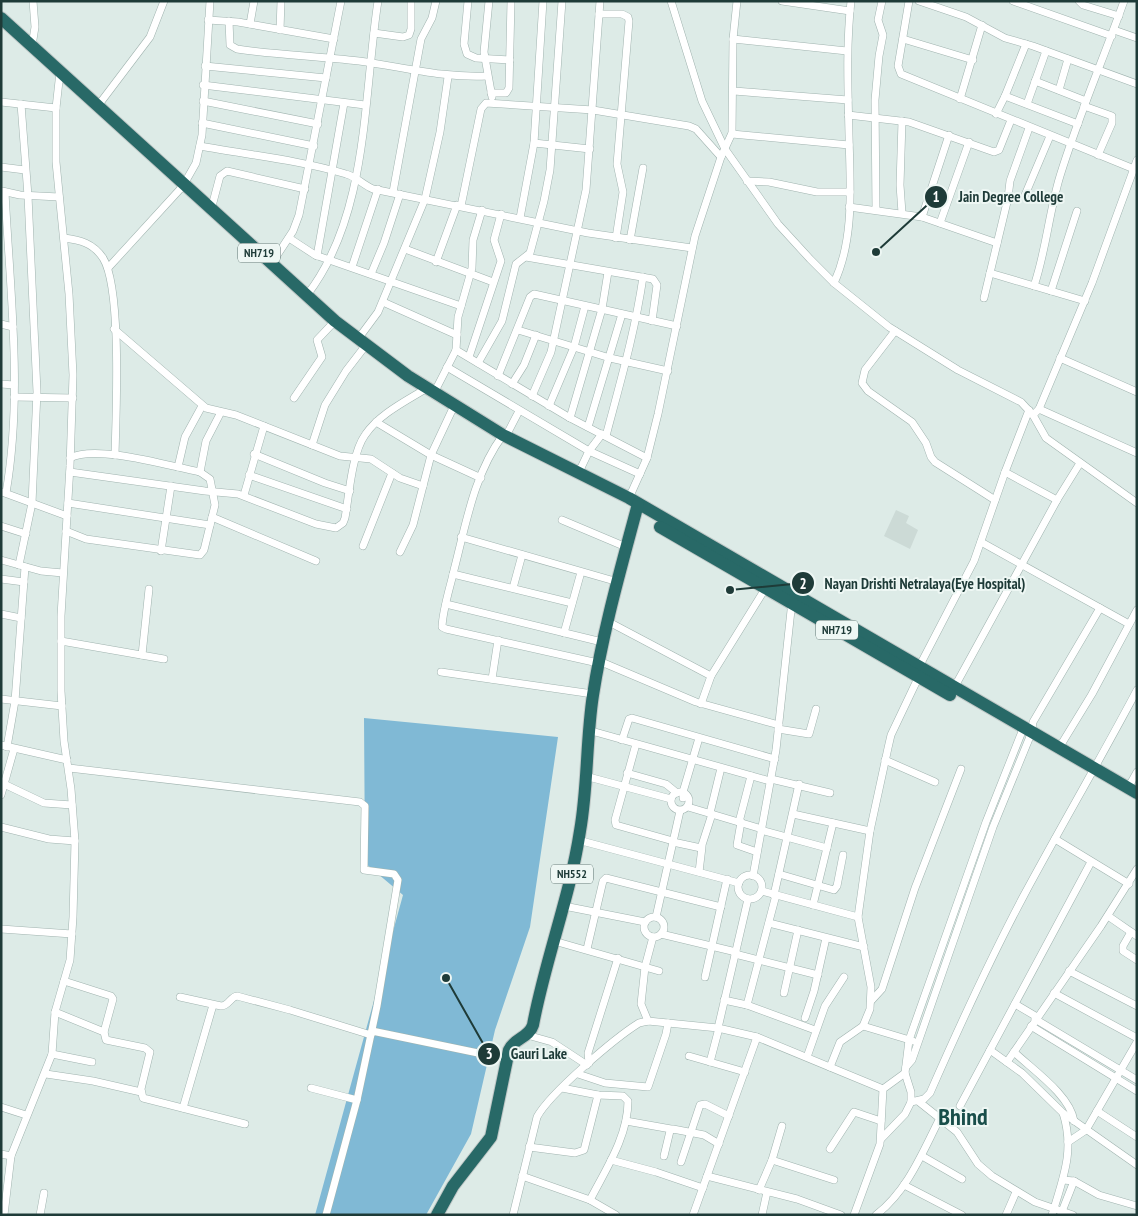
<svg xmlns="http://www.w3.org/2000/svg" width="1138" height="1216" viewBox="0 0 1138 1216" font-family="'PT Sans Narrow',sans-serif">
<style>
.built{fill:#ccdad6}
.water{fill:#80b9d5}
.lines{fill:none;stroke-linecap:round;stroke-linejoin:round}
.street-casing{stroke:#a0b3af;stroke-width:8}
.highway-casing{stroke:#c0c8c7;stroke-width:14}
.street{stroke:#fff;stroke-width:7}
.highway{stroke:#286967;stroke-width:12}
.labels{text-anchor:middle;stroke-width:4;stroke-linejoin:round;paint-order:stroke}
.shield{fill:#eef7f4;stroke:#5c7370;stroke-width:1}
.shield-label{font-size:12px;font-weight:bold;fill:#1e3b38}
.town-label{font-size:24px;font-weight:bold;fill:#194e4a;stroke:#eef7f4}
.leader{fill:none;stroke:#1e3b38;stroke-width:2}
.callout-dot{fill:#1e3b38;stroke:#eef7f4;stroke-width:2}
.mark-label{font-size:15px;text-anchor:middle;font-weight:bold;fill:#fff}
.callout-label{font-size:15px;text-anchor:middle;font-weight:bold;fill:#1e3b38;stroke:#eef7f4;stroke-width:4;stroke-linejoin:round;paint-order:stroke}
</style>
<rect width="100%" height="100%" fill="#ddebe7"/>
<polygon class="built" points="896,510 909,516 906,523 918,530 910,549 884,536"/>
<polygon class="water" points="364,718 558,737 530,927 495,1030 471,1134 426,1215 315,1215 403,895 365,863"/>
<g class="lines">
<g class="street-casing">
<g id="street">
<polyline points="468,1 464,44 467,54 476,58 510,60"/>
<polyline points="489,1 484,52 492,97"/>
<polyline points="671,1 702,101 725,149 778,224 810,259 834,283 889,327 958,370 1021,402 1033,415 1046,438 1137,503"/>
<polyline points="782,1 850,11"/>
<polyline points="909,1 898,66 901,74 1134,169"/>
<polyline points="919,1 966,17 1005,38 1033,46 1137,84"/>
<polyline points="1013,1 1112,36"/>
<polyline points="1079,1 1083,5 1119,16"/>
<polyline points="599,14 622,14 628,17 629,21 617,164 623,192 616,238"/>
<polyline points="208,20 238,22 334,39"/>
<path d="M229,21L230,45L237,49C278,55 318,56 359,61C403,67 442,78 487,76"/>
<polyline points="250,24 254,1"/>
<polyline points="280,30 281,1"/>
<polyline points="1114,30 1137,38"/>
<polyline points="374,33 403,37 409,35 411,29 411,1"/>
<polyline points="733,39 847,51"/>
<polyline points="903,39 973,60"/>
<polyline points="32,46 35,27 33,1"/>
<polyline points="205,66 326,78"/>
<polyline points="1035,81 1086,101"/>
<polyline points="203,85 365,105"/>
<polyline points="1059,90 1068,59"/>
<polyline points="734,91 848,100"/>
<polyline points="491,93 506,93 509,88 511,1"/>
<polyline points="1005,96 1078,124"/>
<polyline points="960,99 982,25"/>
<polyline points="203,101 318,124"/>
<polyline points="1,102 56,108"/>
<polyline points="1027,104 1046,51"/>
<polyline points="1084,106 1112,116 1112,123 1098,155"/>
<polyline points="97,107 150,37 164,1"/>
<polyline points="996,114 1005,96 1026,44"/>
<polyline points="848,115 909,122 994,152 999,150 1011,120"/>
<polyline points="202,123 314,146"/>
<polyline points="732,134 849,145"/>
<polyline points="534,143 590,149"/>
<path d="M200,146C249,155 299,160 346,174C357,177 363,185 373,189L588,233L692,248"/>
<polyline points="1,167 25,170"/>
<polyline points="747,181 769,182 817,192 850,192"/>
<polyline points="2,191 20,195 59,197"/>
<path d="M5,192C10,291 23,394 6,493"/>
<polyline points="393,192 421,39 432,18 436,1"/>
<polyline points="1025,195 1050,136"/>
<polyline points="461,206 481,109 486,103 593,110 689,126 696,129 721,157"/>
<polyline points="849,207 922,217 997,243"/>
<polyline points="211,210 220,176 227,171 305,189"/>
<polyline points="876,210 875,100 879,56 883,35 878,20 882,1"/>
<polyline points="902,213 900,185 902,121"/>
<polyline points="922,217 949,135"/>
<polyline points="520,218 534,143 543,1"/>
<polyline points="940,223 969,142"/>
<path d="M64,238C80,240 93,243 103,258C122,288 116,415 115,455"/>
<polyline points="289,238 315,255 461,306"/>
<polyline points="630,240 643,168"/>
<polyline points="405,249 493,282"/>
<polyline points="317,256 344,103"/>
<polyline points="526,257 653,279 657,285 652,321"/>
<polyline points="436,262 457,205"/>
<polyline points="272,263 293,231 299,215 341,1"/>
<polyline points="352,267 378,189"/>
<polyline points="108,268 183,186 196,163 202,135 210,1"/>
<polyline points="990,273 1085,301"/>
<polyline points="371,274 384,243 400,194"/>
<path d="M834,283C855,238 850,184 849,135C848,90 846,46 851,1"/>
<path d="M1034,286C1046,251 1049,212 1060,176C1078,117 1103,60 1124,1"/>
<polyline points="1051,291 1077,211"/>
<path d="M307,295C369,215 363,97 378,1"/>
<polyline points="984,298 1008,198 1010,181 1029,128"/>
<polyline points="383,302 457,335"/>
<polyline points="1,324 13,327"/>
<polyline points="114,329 206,408 236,415 340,456 371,459 400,478 423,486"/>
<polyline points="518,330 610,358 668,371"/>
<polyline points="895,331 865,370 862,383 868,391 912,422 926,443 931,457 935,462 995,500"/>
<polyline points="358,339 378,312 425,199 440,132 448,77"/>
<polyline points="456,350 570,418 647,458"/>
<polyline points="469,357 501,261 494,240 501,214"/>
<polyline points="1060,358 1137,392"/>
<polyline points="478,363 502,321 516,264 530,253 544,201 550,170 562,1"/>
<polyline points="447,367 589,451 640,474"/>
<polyline points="498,376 530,297 534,294 677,326"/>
<polyline points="1,384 14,385"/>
<polyline points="512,384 524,365 536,335"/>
<polyline points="434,393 456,350 458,317 472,268 473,240 482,210"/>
<polyline points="532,396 551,352 586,190 600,1"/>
<polyline points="14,397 73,398"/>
<polyline points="294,398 322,357 317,340 335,321"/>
<polyline points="549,406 574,347 585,306"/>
<polyline points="1039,409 1137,453"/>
<polyline points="1033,415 1039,409 1092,283 1137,160"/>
<polyline points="570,418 602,309 608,272"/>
<polyline points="376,422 431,455 481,478"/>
<polyline points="588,427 622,314"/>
<path d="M503,435C474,474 466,524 454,570C450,588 443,608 442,627L446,629L598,663"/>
<polyline points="506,436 519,411"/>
<path d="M606,436C620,383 635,332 643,277"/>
<polyline points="312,445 325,405 346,371 366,345"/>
<polyline points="254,454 325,483 350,491"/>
<polyline points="178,467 185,437 202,406"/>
<path d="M70,472L205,491L238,494L316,524L336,528L343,523L345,518C349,495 352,453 365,435C379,414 406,401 427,388"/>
<polyline points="200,472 206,441 221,412"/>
<polyline points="579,472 589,451 602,434"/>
<polyline points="1005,472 1029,410"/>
<polyline points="249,475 347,509"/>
<polyline points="2,492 67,516"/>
<polyline points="244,495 264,426"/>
<polyline points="629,498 647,458 658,414 695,236 721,157 732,133 733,39 737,1"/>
<polyline points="68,503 210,525"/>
<polyline points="212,517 316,561"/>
<polyline points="562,520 626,547"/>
<polyline points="1,526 26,534"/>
<path d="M66,531L86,539L200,555L204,550L215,505L210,479L200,472C169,466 96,444 70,458"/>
<polyline points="461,537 618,582"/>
<polyline points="981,542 1129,624"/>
<polyline points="363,546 392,473"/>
<polyline points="161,551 171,486"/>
<polyline points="400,552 413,525 431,455 454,406"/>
<polyline points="1,560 41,571 63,573"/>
<polyline points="19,565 32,503 37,392 28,196 21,104"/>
<polyline points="453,574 572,603"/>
<polyline points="1,579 24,582"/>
<polyline points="513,588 522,555"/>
<polyline points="446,604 602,642"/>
<polyline points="1,614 21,618"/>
<polyline points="607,621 711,676 701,704"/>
<polyline points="564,633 581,572"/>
<polyline points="61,641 164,659"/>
<polyline points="142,655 149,589"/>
<polyline points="599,661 696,702 779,725"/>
<polyline points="919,667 974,561 1005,472 1057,500"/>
<polyline points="441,672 593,694"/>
<polyline points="711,676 765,589"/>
<polyline points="492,679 498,640"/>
<polyline points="954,688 1057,500 1080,463"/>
<polyline points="1,699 62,706"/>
<polyline points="778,729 809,734 816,709"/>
<polyline points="588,730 770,781"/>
<polyline points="622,740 629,719 632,718 775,759"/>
<polyline points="636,744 615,820 616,825 673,841"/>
<polyline points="1,745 67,760"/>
<polyline points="7,747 15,701 25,567"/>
<polyline points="1059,748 1092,694 1137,610"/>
<polyline points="885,760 935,782"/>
<polyline points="69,768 360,802 365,806 364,870 394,874 398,880 377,1006 357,1100 326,1215"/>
<polyline points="627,773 666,784 677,793"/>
<polyline points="585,776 671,799"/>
<polyline points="771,779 830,793"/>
<polyline points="4,784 44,803 72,805"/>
<polyline points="1128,788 1137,772"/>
<circle cx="680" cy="801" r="9"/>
<polyline points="1,795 14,749"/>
<polyline points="683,798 683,792 699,738"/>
<polyline points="688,807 762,829"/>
<polyline points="710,813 721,768"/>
<polyline points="793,814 870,831"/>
<polyline points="739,822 751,776"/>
<polyline points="741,822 737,845 757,852"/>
<polyline points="1,827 49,839 75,841"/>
<polyline points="761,830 827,848"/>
<polyline points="1055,839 1129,884"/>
<polyline points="578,840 739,883"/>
<polyline points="673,842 701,848 712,814"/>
<polyline points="699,872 702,847"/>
<polyline points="779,874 834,890 837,886 843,855"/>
<circle cx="750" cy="887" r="12"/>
<polyline points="753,876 776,750 792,601"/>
<polyline points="762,891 858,917 870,831 888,748 891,735 920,674"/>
<polyline points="774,895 799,784"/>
<polyline points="748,899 718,1028 757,1037 883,1089"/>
<polyline points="813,905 833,823"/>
<polyline points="564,906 645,922"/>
<polyline points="1108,916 1137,936"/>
<circle cx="654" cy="927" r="10"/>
<polyline points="656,917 680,811"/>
<polyline points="769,923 864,947"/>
<polyline points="1,929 72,934"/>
<polyline points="1131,932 1123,946 1123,951 1137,960"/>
<polyline points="661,934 736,952"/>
<polyline points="554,941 659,971"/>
<polyline points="587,949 603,881 606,878 721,907"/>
<polyline points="735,954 818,975"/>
<polyline points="1069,971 1137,1006"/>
<polyline points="705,977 727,879"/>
<polyline points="64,981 111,996 113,999 104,1032 106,1040 145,1048 150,1052 141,1089 143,1098 245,1124"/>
<polyline points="784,993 798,930"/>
<polyline points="1054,993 1137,1038"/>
<path d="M180,997L221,1006C229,1006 230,997 237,996L290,1010L371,1035"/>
<polyline points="724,1000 747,1005 815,1030"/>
<polyline points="871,1001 882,989 915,888 961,769"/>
<polyline points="1015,1004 1037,1017"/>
<polyline points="747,1005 776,895"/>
<polyline points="55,1012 104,1032"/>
<polyline points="805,1018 814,991 826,938"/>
<polyline points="1035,1019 1137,1080"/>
<polyline points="648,1021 641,1004 645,967 653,937"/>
<polyline points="863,1026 913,1041"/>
<polyline points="1031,1026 1137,1091"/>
<polyline points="372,1031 507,1059"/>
<polyline points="527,1035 552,1042 587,1065"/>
<polyline points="990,1050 1022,1073 1063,1113 1137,1165"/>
<path d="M1014,1052C1033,1070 1070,1095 1074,1121"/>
<polyline points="52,1054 92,1062"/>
<polyline points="689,1056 745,1072"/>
<polyline points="807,1057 825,1006 844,977"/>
<polyline points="710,1062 719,1028"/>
<polyline points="1007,1062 1101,926 1137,869"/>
<polyline points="589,1063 588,1053 618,958"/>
<polyline points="830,1067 840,1042 863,1026 870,1009 871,987 858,917"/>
<polyline points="906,1067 912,1060 993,827 1031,734 1033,722 1100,608"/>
<polyline points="46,1074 93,1081 141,1092"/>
<polyline points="578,1074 605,1083 648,1087 666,1034 668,1023"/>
<polyline points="311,1088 357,1100"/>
<path d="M562,1088L598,1095L623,1096L628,1101C628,1136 606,1169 590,1200"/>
<polyline points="918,1101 957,1132 978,1164 992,1176 1035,1202 1073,1215"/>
<path d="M911,1102L924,1099L930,1093C959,1027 989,961 1023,897C1060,828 1100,760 1137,690"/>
<polyline points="960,1106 1091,862"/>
<polyline points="1,1107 26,1115"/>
<polyline points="183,1108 213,1005"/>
<polyline points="1097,1111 1137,1137"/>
<polyline points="626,1121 671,1129"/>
<polyline points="881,1139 905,1114 911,1102 911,1092 905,1073 909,1040 986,822 1023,729 1027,727"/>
<polyline points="1068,1142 1086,1130 1137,1042"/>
<polyline points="529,1147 575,1153 584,1150 598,1095"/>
<polyline points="830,1149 854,1112 881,1121"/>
<polyline points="1,1154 11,1156"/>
<polyline points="664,1156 670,1131 673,1129 704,1135 719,1144"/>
<polyline points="922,1156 962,1179"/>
<polyline points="611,1160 656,1172 703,1188"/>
<polyline points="772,1160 834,1180"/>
<polyline points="681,1162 700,1105 705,1104 729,1116"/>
<polyline points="522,1176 590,1200 616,1215"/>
<polyline points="707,1176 797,1199 841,1215"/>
<polyline points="1063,1180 1074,1181 1099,1195 1137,1206"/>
<polyline points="904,1185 962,1215"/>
<polyline points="759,1190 772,1160 782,1126"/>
<polyline points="1061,1214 1074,1181"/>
<polyline points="4,1215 11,1156 52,1054 55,1012 70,960 73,917 75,841 71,789 64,741 61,691 61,616 70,466 73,375 69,294 56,162 56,108 60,72"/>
<polyline points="40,1215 44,1193"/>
<path d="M513,1215L537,1117C550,1093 615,1038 639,1023L648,1021L718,1028"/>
<polyline points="693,1215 757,1037"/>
<polyline points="762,1215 767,1192"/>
<polyline points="854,1215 880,1144 883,1089 905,1073"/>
<path d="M876,1215C908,1190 922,1153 940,1118"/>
<polyline points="1006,1215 1016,1192"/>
<path d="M1052,1215C1063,1178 1075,1151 1063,1113"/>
</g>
</g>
<g class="highway-casing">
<g id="highway">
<polyline points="1,18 335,321 408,376 503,435 629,498 1137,793"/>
<polyline points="660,527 950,695"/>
<path d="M437,1215L453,1186L491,1137L509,1050C514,1038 529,1038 533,1025C545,960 570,897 580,831C588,786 586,740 593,695C603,630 621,568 638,504"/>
</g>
</g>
<use href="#street" class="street"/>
<use href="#highway" class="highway"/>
</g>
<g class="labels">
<g class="shield">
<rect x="238" y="243.5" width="42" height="19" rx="4"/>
<rect x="816" y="620.5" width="42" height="19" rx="4"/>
<rect x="551" y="864.5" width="42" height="19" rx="4"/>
</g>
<g class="shield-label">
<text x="259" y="257">NH719</text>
<text x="837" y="634">NH719</text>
<text x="572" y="878">NH552</text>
</g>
<g class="town-label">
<text x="963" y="1125">Bhind</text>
</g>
</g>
<path class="leader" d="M876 252L936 197M730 590L803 583M446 978L489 1054"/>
<g class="callout-dot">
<circle cx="876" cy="252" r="5"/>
<circle cx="730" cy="590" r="5"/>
<circle cx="446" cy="978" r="5"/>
<circle cx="936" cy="197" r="12"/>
<circle cx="803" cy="583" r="12"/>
<circle cx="489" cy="1054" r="12"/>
</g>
<g class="mark-label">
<text x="936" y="202">1</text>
<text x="803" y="589">2</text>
<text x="489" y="1059">3</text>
</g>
<g class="callout-label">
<text x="1011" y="202">Jain Degree College</text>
<text x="925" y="589">Nayan Drishti Netralaya(Eye Hospital)</text>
<text x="539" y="1059">Gauri Lake</text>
</g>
<rect width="1138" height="1216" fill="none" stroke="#1e3b38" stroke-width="5"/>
</svg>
